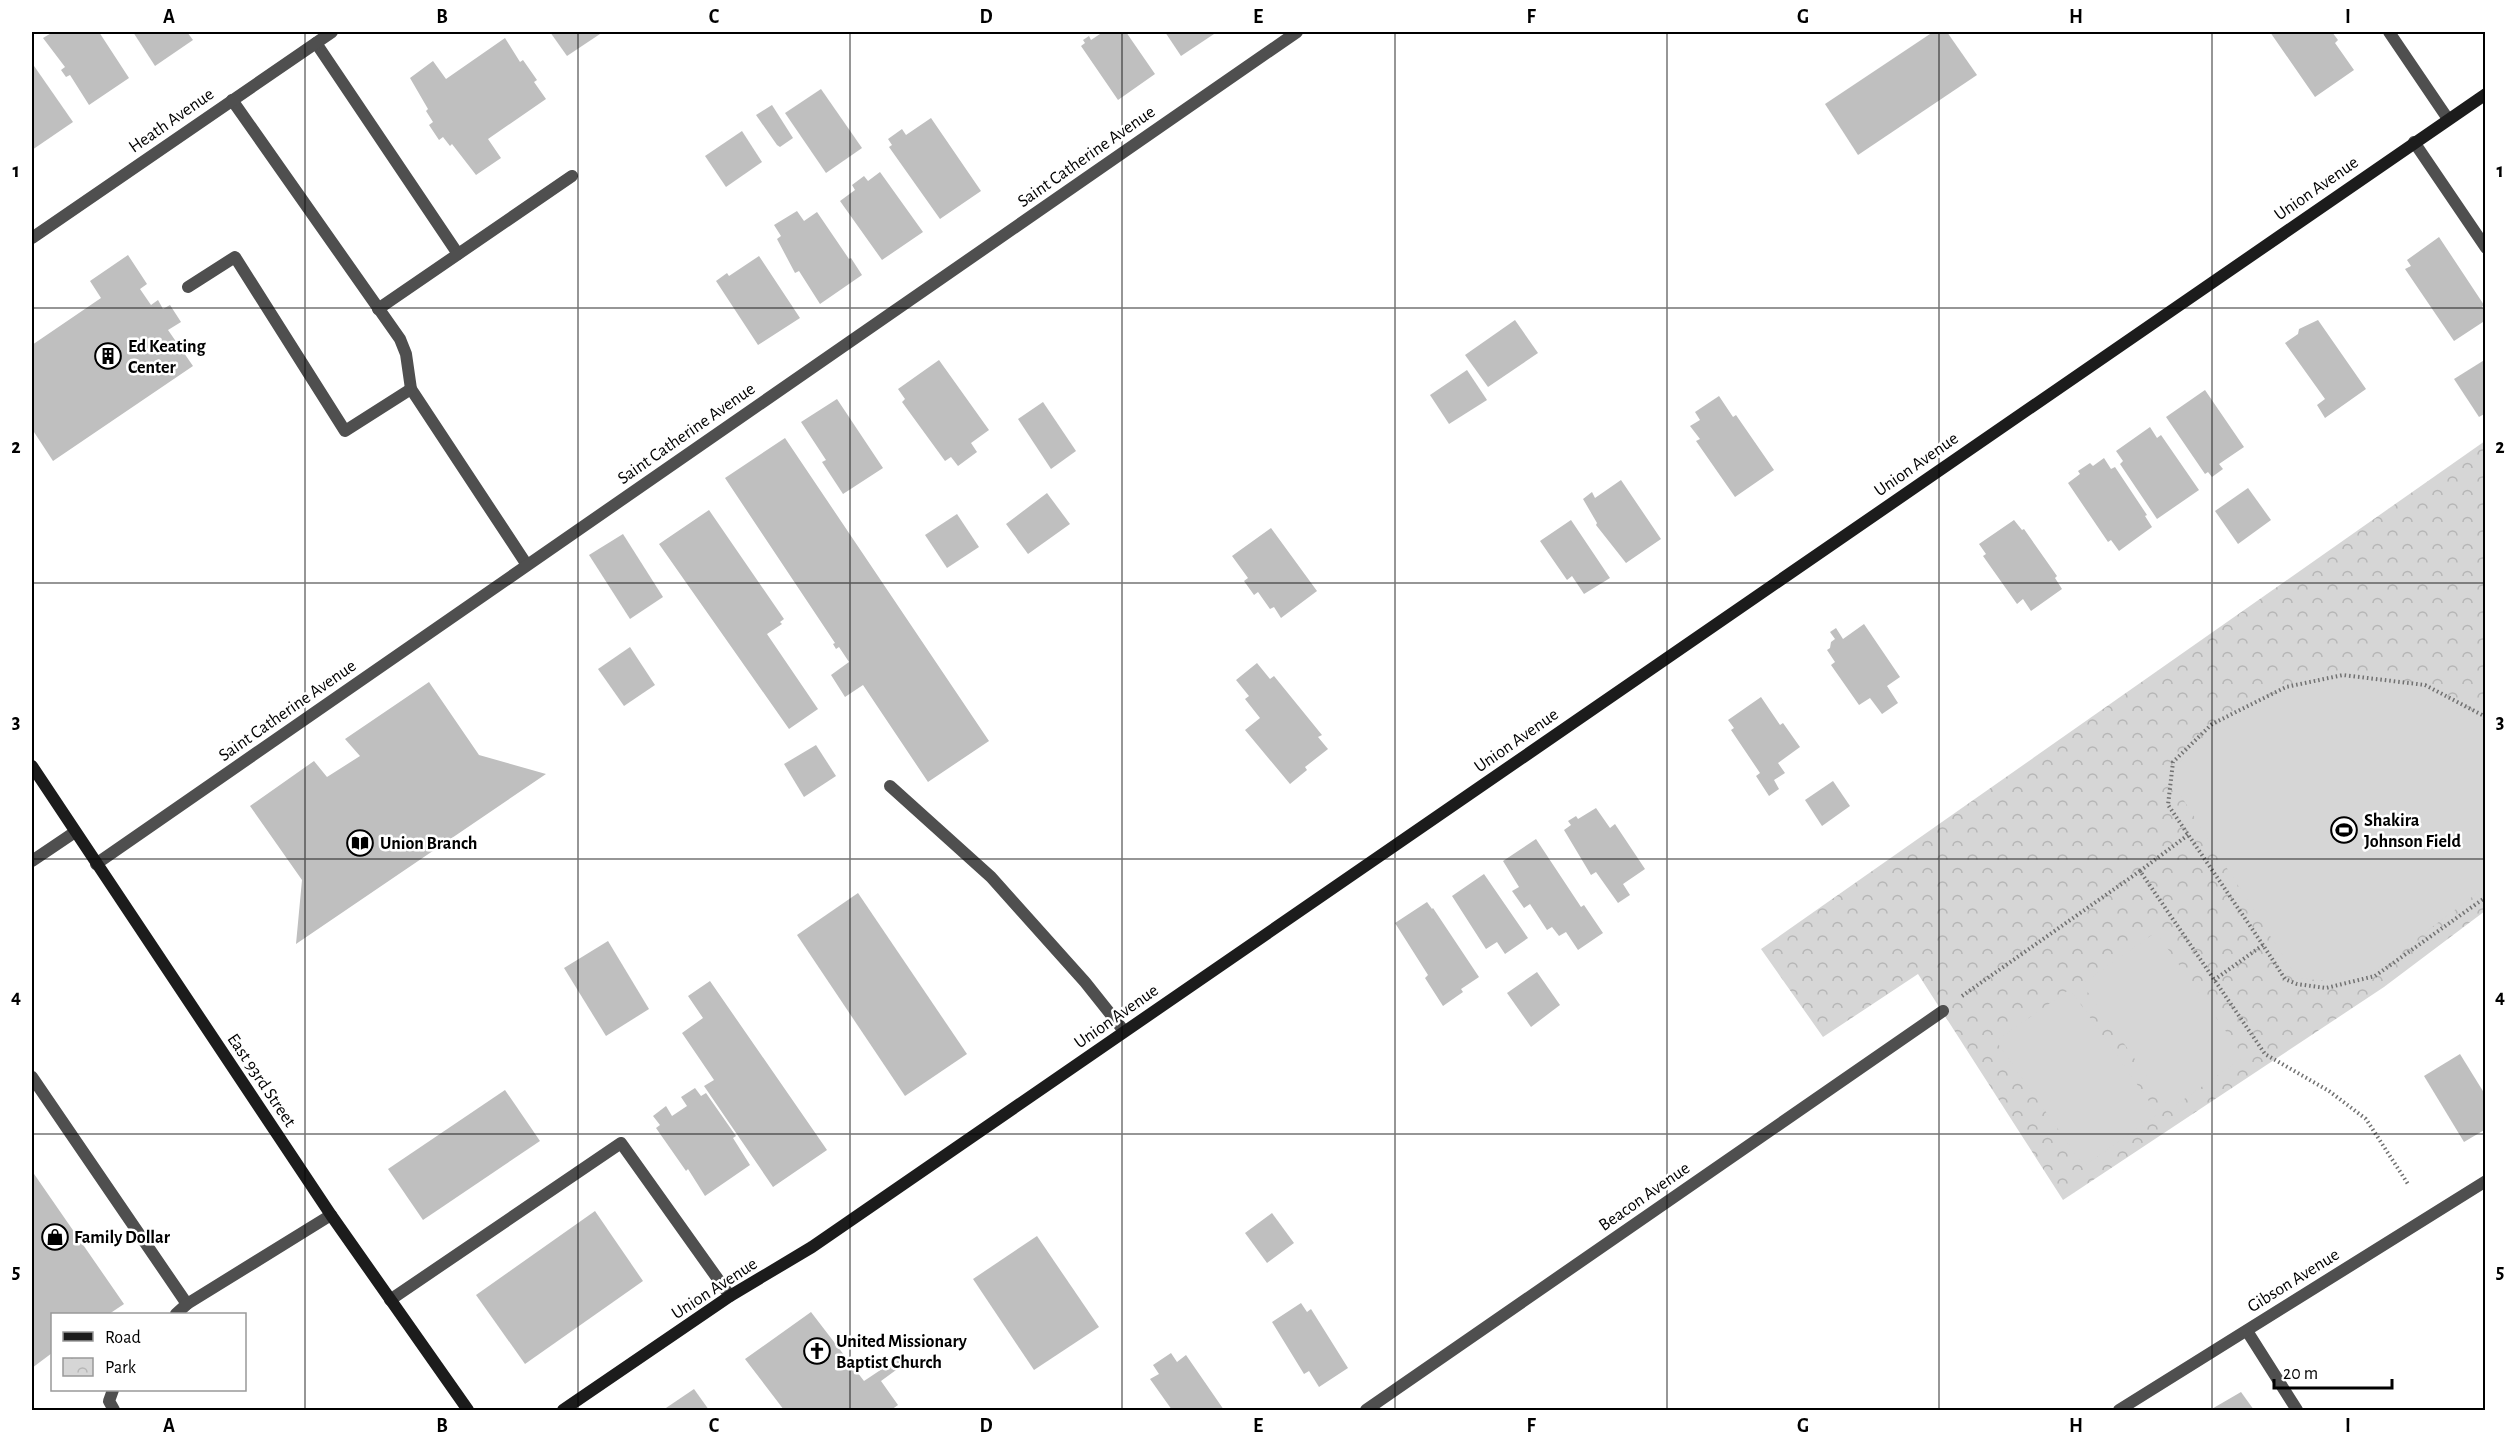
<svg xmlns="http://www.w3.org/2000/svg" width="2517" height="1442" viewBox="0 0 2517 1442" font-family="'Alegreya Sans',sans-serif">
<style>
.park{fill:url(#park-crowns)}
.pitch{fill:#d6d6d6}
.building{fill:#bfbfbf}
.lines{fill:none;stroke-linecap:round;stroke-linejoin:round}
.path{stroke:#717171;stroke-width:4;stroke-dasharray:1.5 3;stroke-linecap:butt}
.service{stroke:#4f4f4f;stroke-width:12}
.minor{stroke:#4f4f4f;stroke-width:12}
.secondary{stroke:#1c1c1c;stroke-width:12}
.grid{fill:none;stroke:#000;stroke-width:1.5;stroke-opacity:0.55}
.labels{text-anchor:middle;stroke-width:5;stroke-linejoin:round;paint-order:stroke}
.street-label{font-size:18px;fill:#000;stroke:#fff}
.poi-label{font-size:18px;font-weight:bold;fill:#000;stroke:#fff;text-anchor:start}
.neatline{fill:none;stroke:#000;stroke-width:2}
.grid-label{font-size:20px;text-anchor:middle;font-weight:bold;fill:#000}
</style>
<defs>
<pattern id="park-crowns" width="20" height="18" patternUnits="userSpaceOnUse" patternTransform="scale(1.5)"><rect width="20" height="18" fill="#d6d6d6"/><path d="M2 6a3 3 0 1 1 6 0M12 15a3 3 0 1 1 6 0" fill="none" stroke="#b6b6b6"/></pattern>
</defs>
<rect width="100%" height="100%" fill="#fff"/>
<polygon class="park" points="2485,441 2485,911 2384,987 2063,1200 1918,974 1823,1037 1761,949"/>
<g class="pitch">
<polygon points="2332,674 2422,684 2485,721 2485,887 2357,984 2297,978 2167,774 2237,708"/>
<polygon points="2156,932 2244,1057 2170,1109 2082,984"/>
<polygon points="2070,989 2158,1114 2084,1166 1996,1041"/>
</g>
<g class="building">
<polygon points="53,32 99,32 129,78 89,105 70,75 66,77 61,70 65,67 43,38"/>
<polygon points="133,32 187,32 193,40 155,66"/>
<polygon points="550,32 603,32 567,56"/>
<polygon points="1103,32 1126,32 1155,74 1118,100 1081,46 1085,43 1083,40 1089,36 1091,40"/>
<polygon points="1165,32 1217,32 1181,56"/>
<polygon points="1933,32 1947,32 1977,75 1858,155 1825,104"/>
<polygon points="2270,32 2332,32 2338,40 2335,43 2354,70 2315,97"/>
<polygon points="505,38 520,62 523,60 537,80 534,82 546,99 488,139 501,158 476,175 452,144 450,146 443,137 439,140 429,125 433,122 426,111 428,109 410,78 433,61 446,79"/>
<polygon points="32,63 73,122 32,150"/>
<polygon points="821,89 862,148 826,173 785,113"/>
<polygon points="772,105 793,138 780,147 777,145 756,115"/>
<polygon points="931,118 981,191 940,219 889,147 892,145 888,139 902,129 906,135"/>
<polygon points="742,131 762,162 726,187 705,156"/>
<polygon points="880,172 923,232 882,260 840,201 855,190 852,185 864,176 868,181"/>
<polygon points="797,211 804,221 817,212 849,259 851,258 862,275 820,304 799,271 795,273 777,239 781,236 774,225"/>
<polygon points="2439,237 2484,305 2482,307 2486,312 2486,320 2454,341 2405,269 2411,266 2407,260"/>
<polygon points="128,255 147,284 140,289 151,305 158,300 163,309 170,305 181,322 168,330 193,366 53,461 32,429 32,345 101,298 90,281"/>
<polygon points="759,256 800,318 758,345 716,281 727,273 729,276"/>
<polygon points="1515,320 1538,353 1488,387 1465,355"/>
<polygon points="2318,320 2366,389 2325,418 2317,405 2325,399 2285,343 2298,334 2299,329"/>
<polygon points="2486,359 2486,413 2479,417 2454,379"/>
<polygon points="939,360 989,430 971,443 977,452 958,466 951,457 945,461 902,402 905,399 898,389"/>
<polygon points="1467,370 1487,400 1449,424 1430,395"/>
<polygon points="2205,390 2244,447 2219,464 2223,469 2212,477 2208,472 2205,474 2166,417"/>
<polygon points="1719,396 1733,417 1736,415 1774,470 1735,497 1696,441 1700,439 1690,426 1700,420 1695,412"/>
<polygon points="837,399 883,468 843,494 822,462 826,460 801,422"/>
<polygon points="1043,402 1076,451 1051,469 1018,419"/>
<polygon points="2150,427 2157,438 2161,435 2199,490 2157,519 2120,464 2123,461 2116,451"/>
<polygon points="785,438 989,741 928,782 863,685 845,697 831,675 849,662 839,647 836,649 833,644 835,643 725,478"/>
<polygon points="2104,458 2111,469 2115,467 2147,515 2145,516 2152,527 2119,551 2111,540 2108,542 2068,483 2080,474 2078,471 2090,463 2093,466"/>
<polygon points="1621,480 1661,539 1626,563 1596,525 1597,523 1583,499 1592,492 1595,498"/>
<polygon points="2248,488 2271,520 2238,544 2215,511"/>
<polygon points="1047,493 1070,524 1028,554 1006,524"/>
<polygon points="709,510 784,619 780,622 782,624 767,634 818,709 789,729 659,544"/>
<polygon points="957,514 979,547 947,568 925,535"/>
<polygon points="1571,520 1610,578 1584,594 1572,576 1567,580 1540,541"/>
<polygon points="2014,520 2022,530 2024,529 2057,576 2055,578 2062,589 2031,611 2023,599 2017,604 1983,556 1986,554 1979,544"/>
<polygon points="1271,528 1317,591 1281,618 1274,607 1270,609 1258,592 1254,595 1244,581 1248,578 1232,556"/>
<polygon points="623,534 663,597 630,619 589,555"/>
<polygon points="1864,624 1900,677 1887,686 1898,703 1882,714 1870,698 1859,705 1831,665 1835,662 1827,650 1830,648 1831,642 1835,639 1830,632 1836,628 1843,639"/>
<polygon points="630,647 655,685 624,706 598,669"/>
<polygon points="1257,663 1270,679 1274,676 1322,735 1318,737 1328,749 1305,767 1307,770 1290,784 1245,730 1260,718 1245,699 1249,696 1236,680"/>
<polygon points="429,682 479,755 546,774 296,944 302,880 250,806 314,761 327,777 360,756 345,739"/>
<polygon points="1761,697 1780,725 1783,723 1800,747 1778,763 1785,773 1774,780 1779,789 1769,796 1756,776 1760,773 1731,730 1734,728 1728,720"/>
<polygon points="816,745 836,776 804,797 784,764"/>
<polygon points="1833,781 1850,806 1822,826 1805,800"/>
<polygon points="1596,808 1610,828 1615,824 1645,869 1623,884 1630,895 1618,903 1596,872 1591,875 1564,830 1571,825 1568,821 1576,816 1578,819"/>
<polygon points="1536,839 1581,907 1584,905 1603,933 1578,950 1566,932 1559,936 1552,927 1547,930 1530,904 1524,908 1512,891 1519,887 1503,861"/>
<polygon points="1484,874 1528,938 1505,954 1497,942 1486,949 1452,896"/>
<polygon points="858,893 967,1054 905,1096 797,935"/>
<polygon points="1427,902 1432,909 1433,908 1479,977 1461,989 1463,992 1443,1006 1425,978 1428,975 1395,923"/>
<polygon points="608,941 649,1009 606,1036 564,968"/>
<polygon points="1537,972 1560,1005 1531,1027 1507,993"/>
<polygon points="710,981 827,1150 773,1187 704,1086 714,1080 682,1033 703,1018 688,996"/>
<polygon points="2460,1054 2486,1096 2486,1129 2464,1142 2424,1076"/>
<polygon points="695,1088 701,1096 706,1093 736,1136 733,1138 750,1165 705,1196 688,1169 686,1171 656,1128 660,1125 653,1116 666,1106 672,1116 687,1106 681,1097"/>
<polygon points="505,1090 540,1141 423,1220 388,1169"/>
<polygon points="32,1171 124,1304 109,1314 52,1314 52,1353 32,1368"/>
<polygon points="595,1211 643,1281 525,1364 476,1295"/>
<polygon points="1272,1213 1294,1243 1267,1263 1245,1233"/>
<polygon points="1037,1236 1099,1327 1034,1370 973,1279"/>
<polygon points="1301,1303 1307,1312 1311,1309 1348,1368 1319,1387 1309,1371 1304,1374 1272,1322"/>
<polygon points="811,1312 864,1381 903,1355 907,1362 881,1381 898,1405 891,1410 784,1410 745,1359"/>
<polygon points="1171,1353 1177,1362 1186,1355 1224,1410 1172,1410 1150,1379 1159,1374 1153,1365"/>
<polygon points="694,1389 709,1410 663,1410"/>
<polygon points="2241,1392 2254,1410 2210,1410"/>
</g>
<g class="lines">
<g class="path">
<polyline points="2140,871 2188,835"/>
<polyline points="2263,945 2168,805 2173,762 2212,724 2286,687 2343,675 2425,685 2486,717"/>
<polyline points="2214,980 2263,945 2285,979 2297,984 2326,988 2375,976 2486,897"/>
<polyline points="1962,996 2140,871 2265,1054 2329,1091 2366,1119 2408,1184"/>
</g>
<g class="service">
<polyline points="316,43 458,254"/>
<polyline points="232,100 400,339 406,354 411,389 527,565"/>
<polyline points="188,287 235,257 345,431 411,389"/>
<polyline points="378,309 572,176"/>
<polyline points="890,786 991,877 1085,982 1124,1031"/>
<polyline points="32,1077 187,1304 331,1215"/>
<polyline points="390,1300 621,1143 730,1296"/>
<polyline points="176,1314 187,1304"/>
<polyline points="2247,1331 2297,1410"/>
<polyline points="113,1390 109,1401 114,1410"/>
</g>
<g class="minor">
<polyline points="2389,32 2448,119"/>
<polyline points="2414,142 2486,248"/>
<polyline points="32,238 332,32"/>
<polyline points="32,861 75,832"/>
<polyline points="96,864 1297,32"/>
<polyline points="1366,1410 1943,1011"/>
<polyline points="2119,1410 2486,1181"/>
</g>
<g class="secondary">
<polyline points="32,766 331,1215 468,1410"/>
<polyline points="563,1410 730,1296 812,1247 2486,94"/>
</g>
</g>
<path class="grid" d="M305,32V1410M578,32V1410M850,32V1410M1122,32V1410M1395,32V1410M1667,32V1410M1939,32V1410M2212,32V1410M32,308H2486M32,583H2486M32,859H2486M32,1134H2486"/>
<defs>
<g id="building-ring" transform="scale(1.35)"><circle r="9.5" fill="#fff" stroke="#000" stroke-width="1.5"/><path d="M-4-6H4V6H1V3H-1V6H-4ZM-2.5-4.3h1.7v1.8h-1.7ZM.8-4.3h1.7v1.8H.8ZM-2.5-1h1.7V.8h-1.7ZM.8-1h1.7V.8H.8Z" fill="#000"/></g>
<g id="stadium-ring" transform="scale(1.35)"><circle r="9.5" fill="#fff" stroke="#000" stroke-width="1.5"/><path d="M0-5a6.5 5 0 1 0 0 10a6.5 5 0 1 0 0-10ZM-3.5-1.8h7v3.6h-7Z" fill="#000"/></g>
<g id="library-ring" transform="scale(1.35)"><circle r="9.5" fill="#fff" stroke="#000" stroke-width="1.5"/><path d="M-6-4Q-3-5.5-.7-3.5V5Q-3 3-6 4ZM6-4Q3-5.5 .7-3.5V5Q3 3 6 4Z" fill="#000"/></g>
<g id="shop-ring" transform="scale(1.35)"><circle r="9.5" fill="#fff" stroke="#000" stroke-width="1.5"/><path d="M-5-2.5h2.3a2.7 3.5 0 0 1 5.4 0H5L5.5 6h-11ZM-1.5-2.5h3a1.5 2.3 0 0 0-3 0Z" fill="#000"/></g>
<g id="church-ring" transform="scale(1.35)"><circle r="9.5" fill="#fff" stroke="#000" stroke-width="1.5"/><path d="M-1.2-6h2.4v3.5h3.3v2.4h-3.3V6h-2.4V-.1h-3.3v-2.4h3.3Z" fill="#000"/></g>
</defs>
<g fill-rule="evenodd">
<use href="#building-ring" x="108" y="356"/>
<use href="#stadium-ring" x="2344" y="830"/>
<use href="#library-ring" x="360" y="843"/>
<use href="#shop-ring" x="55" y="1237"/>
<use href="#church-ring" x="817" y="1351"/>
</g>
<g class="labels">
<g class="street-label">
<text transform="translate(171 120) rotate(-35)" y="6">Heath Avenue</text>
<text transform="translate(1086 156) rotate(-35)" y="6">Saint Catherine Avenue</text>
<text transform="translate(2316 188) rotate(-35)" y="6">Union Avenue</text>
<text transform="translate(686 433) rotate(-35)" y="6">Saint Catherine Avenue</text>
<text transform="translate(1916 464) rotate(-35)" y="6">Union Avenue</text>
<text transform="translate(287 710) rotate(-35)" y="6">Saint Catherine Avenue</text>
<text transform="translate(1516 740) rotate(-35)" y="6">Union Avenue</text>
<text transform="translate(1116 1016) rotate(-35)" y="6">Union Avenue</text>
<text transform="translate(262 1080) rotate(56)" y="6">East 93rd Street</text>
<text transform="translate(1644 1196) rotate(-35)" y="6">Beacon Avenue</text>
<text transform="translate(2293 1280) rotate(-32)" y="6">Gibson Avenue</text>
<text transform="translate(714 1288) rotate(-33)" y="6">Union Avenue</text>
</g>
<g class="poi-label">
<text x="128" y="352">Ed Keating<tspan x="128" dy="21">Center</tspan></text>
<text x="2364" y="826">Shakira<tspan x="2364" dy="21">Johnson Field</tspan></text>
<text x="380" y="849">Union Branch</text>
<text x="74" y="1243">Family Dollar</text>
<text x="836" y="1347">United Missionary<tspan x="836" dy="21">Baptist Church</tspan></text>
</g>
</g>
<rect width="2517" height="1442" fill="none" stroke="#ffffff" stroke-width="66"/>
<rect x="51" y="1313" width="195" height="78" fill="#ffffff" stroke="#999999" stroke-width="1.5"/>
<rect x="63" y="1332" width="30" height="9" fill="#1c1c1c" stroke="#999999" stroke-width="1.5"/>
<text x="105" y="1343" font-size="18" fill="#000000">Road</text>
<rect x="63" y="1358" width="30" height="18" fill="url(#park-crowns)" stroke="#999999" stroke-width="1.5"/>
<text x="105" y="1373" font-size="18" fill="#000000">Park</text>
<path d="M2274 1379v9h118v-9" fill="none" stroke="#000000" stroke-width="3"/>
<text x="2283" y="1379" font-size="18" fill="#000000" stroke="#ffffff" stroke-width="4.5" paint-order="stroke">20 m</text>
<rect x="33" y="33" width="2451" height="1376" class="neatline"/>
<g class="grid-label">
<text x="169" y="23">A</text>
<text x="442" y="23">B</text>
<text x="714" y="23">C</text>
<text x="986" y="23">D</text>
<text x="1258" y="23">E</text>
<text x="1531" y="23">F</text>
<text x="1803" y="23">G</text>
<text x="2076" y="23">H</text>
<text x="2348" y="23">I</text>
<text x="16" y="177">1</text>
<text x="2500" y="177">1</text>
<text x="16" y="453">2</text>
<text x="2500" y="453">2</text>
<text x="16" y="728">3</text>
<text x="2500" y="728">3</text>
<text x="16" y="1003">4</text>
<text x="2500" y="1003">4</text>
<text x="16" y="1278">5</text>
<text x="2500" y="1278">5</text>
<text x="169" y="1432">A</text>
<text x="442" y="1432">B</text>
<text x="714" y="1432">C</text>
<text x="986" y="1432">D</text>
<text x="1258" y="1432">E</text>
<text x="1531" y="1432">F</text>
<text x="1803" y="1432">G</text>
<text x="2076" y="1432">H</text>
<text x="2348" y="1432">I</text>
</g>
</svg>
